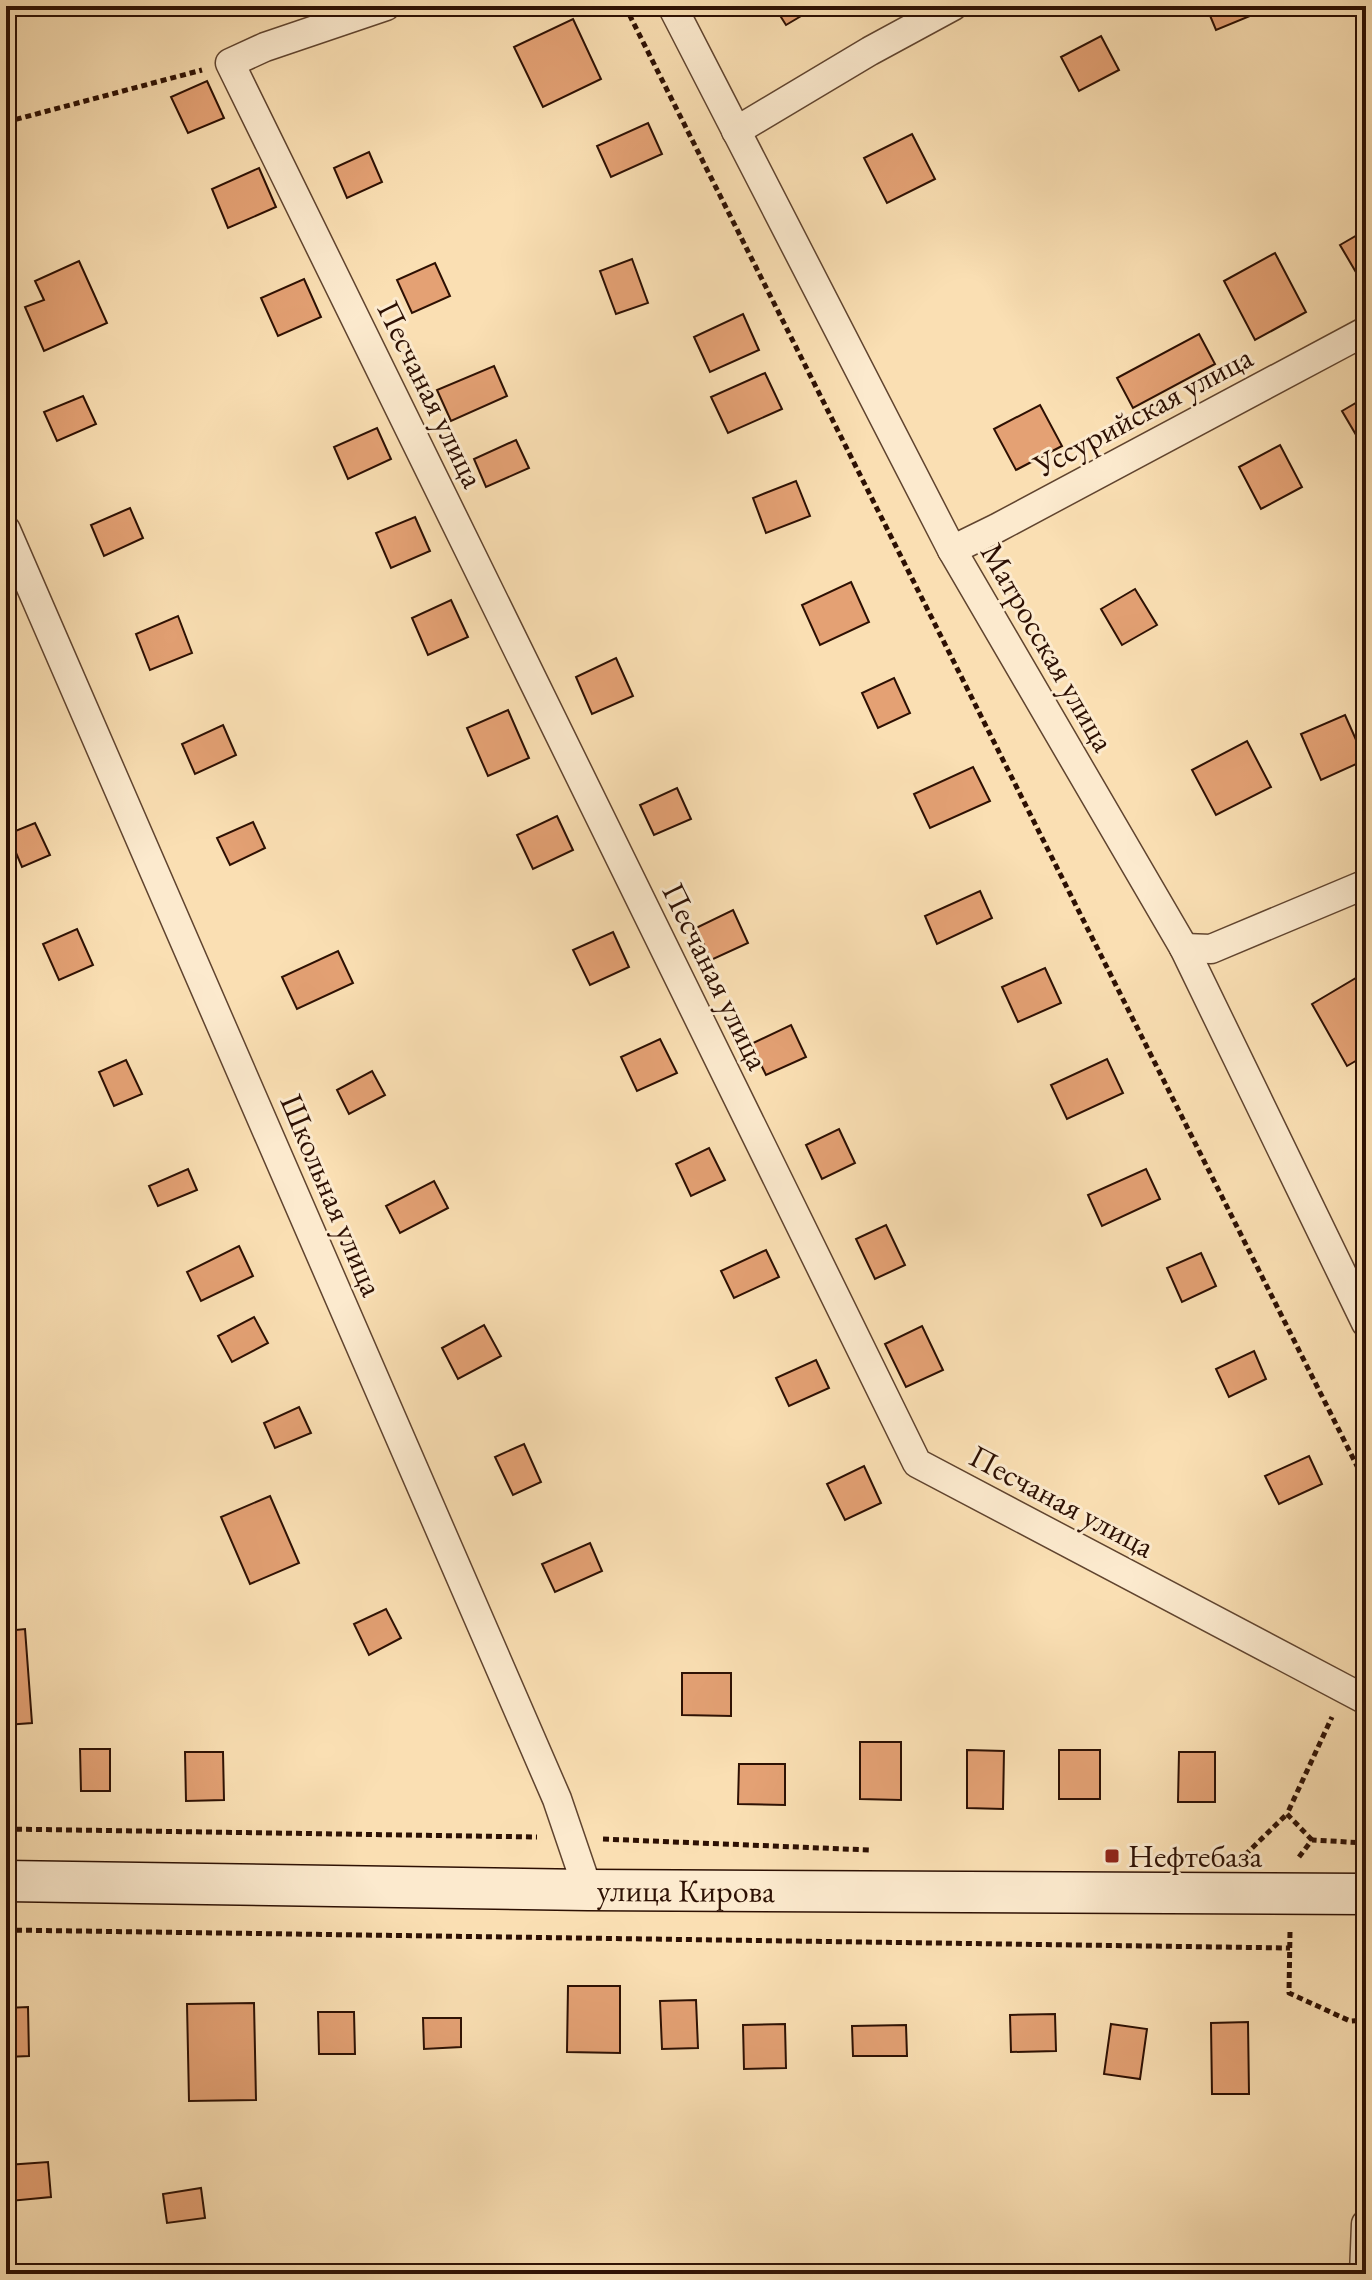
<svg xmlns="http://www.w3.org/2000/svg" width="1372" height="2280" viewBox="0 0 1372 2280" font-family="'EB Garamond',serif">
<style>
.building{fill:#e4a174;stroke:#2d1003;stroke-width:2}
.lines{fill:none;stroke-linecap:round;stroke-linejoin:round}
.street-casing{stroke:#60442f;stroke-width:31}
.secondary-casing{stroke:#2d1003;stroke-width:43}
.path{stroke:#2d1003;stroke-width:5;stroke-dasharray:6 4;stroke-linecap:butt}
.street{stroke:#fceace;stroke-width:28}
.secondary{stroke:#fceace;stroke-width:40}
.poi-dot{fill:#8f2418;stroke:#fceace;stroke-width:3}
.labels{text-anchor:middle;stroke-width:6;stroke-linejoin:round;paint-order:stroke}
.street-label{font-size:32px;fill:#2d1003;stroke:#fceace}
.poi-label{font-size:32px;fill:#2d1003;stroke:#fceace;text-anchor:start}
</style>
<rect width="100%" height="100%" fill="#fadfb3"/>
<filter id="stains"><feTurbulence type="fractalNoise" baseFrequency=".0025" numOctaves="4"/><feColorMatrix values="0 0 0 0 .2 0 0 0 0 .09 0 0 0 0 .02 0 0 0 .5 -.17"/></filter>
<radialGradient id="worn" r=".72"><stop offset=".6" stop-color="#630" stop-opacity="0"/><stop offset="1" stop-color="#630" stop-opacity=".3"/></radialGradient>
<g class="building">
<polygon points="774,6 818,6 786,25"/>
<polygon points="1206,6 1246,6 1250,16 1216,30"/>
<polygon points="573,19 601,79 543,107 514,47"/>
<polygon points="1101,36 1119,70 1079,91 1061,57"/>
<polygon points="207,81 224,118 188,133 171,97"/>
<polygon points="648,123 662,154 611,177 597,146"/>
<polygon points="912,134 935,179 887,203 864,158"/>
<polygon points="369,152 382,182 347,198 334,168"/>
<polygon points="259,168 276,207 228,228 212,189"/>
<polygon points="1366,230 1366,285 1364,286 1340,245"/>
<polygon points="1275,253 1306,312 1255,340 1224,281"/>
<polygon points="632,259 648,303 616,314 600,271"/>
<polygon points="79,261 107,323 44,351 25,307 44,300 35,281"/>
<polygon points="435,263 450,296 412,313 397,280"/>
<polygon points="304,279 321,317 278,336 261,298"/>
<polygon points="743,314 759,350 710,372 694,337"/>
<polygon points="1199,334 1215,364 1133,408 1117,378"/>
<polygon points="494,366 507,396 451,421 437,390"/>
<polygon points="765,373 782,409 728,433 711,397"/>
<polygon points="83,396 96,424 57,441 44,412"/>
<polygon points="1366,397 1366,442 1362,445 1342,411"/>
<polygon points="1040,405 1062,446 1016,470 994,429"/>
<polygon points="377,428 391,459 348,479 334,447"/>
<polygon points="516,440 529,468 486,487 474,459"/>
<polygon points="1280,445 1302,487 1261,509 1239,467"/>
<polygon points="796,481 810,516 766,533 753,498"/>
<polygon points="130,508 143,538 104,556 91,525"/>
<polygon points="415,517 430,551 391,568 376,533"/>
<polygon points="851,582 869,622 820,645 802,605"/>
<polygon points="1135,589 1157,625 1122,645 1101,609"/>
<polygon points="451,600 468,637 428,655 412,618"/>
<polygon points="178,616 192,653 150,670 136,634"/>
<polygon points="616,658 633,696 592,714 576,677"/>
<polygon points="894,678 910,713 878,728 862,693"/>
<polygon points="508,710 529,758 488,776 467,728"/>
<polygon points="1345,715 1365,760 1321,780 1301,734"/>
<polygon points="223,725 236,755 195,774 182,744"/>
<polygon points="1247,741 1271,787 1216,815 1192,770"/>
<polygon points="973,767 990,801 930,828 914,794"/>
<polygon points="677,788 691,819 654,835 640,805"/>
<polygon points="557,816 573,850 533,869 517,835"/>
<polygon points="253,822 265,848 230,865 217,838"/>
<polygon points="35,823 50,855 22,867 8,834"/>
<polygon points="980,891 992,918 937,944 925,916"/>
<polygon points="733,910 748,943 711,960 696,928"/>
<polygon points="77,929 93,965 59,980 43,944"/>
<polygon points="613,932 629,967 590,985 573,950"/>
<polygon points="338,951 353,983 297,1009 282,977"/>
<polygon points="1045,968 1061,1003 1018,1022 1002,987"/>
<polygon points="1366,972 1366,1055 1347,1066 1312,1004"/>
<polygon points="791,1025 806,1057 766,1075 751,1044"/>
<polygon points="660,1039 677,1073 637,1091 621,1057"/>
<polygon points="1107,1059 1123,1093 1067,1119 1051,1085"/>
<polygon points="126,1060 142,1094 114,1106 99,1072"/>
<polygon points="372,1071 385,1095 349,1114 337,1090"/>
<polygon points="839,1129 855,1163 822,1179 806,1145"/>
<polygon points="709,1148 725,1180 691,1196 676,1164"/>
<polygon points="188,1169 197,1190 158,1206 149,1186"/>
<polygon points="1146,1169 1160,1199 1102,1226 1088,1195"/>
<polygon points="434,1181 448,1208 400,1233 386,1206"/>
<polygon points="886,1225 905,1265 875,1279 856,1239"/>
<polygon points="239,1246 253,1276 201,1301 187,1272"/>
<polygon points="766,1250 779,1277 734,1298 721,1271"/>
<polygon points="1201,1253 1216,1286 1182,1302 1167,1268"/>
<polygon points="254,1317 268,1343 232,1362 218,1336"/>
<polygon points="484,1325 501,1356 458,1379 442,1348"/>
<polygon points="922,1326 943,1370 906,1387 885,1344"/>
<polygon points="1254,1351 1266,1379 1229,1397 1216,1369"/>
<polygon points="816,1360 829,1388 789,1406 776,1378"/>
<polygon points="299,1407 311,1433 275,1448 264,1423"/>
<polygon points="524,1444 541,1482 513,1495 495,1457"/>
<polygon points="6,1452 13,1495 6,1496"/>
<polygon points="1309,1456 1322,1484 1279,1504 1265,1476"/>
<polygon points="864,1466 881,1503 845,1520 827,1484"/>
<polygon points="270,1496 299,1563 250,1584 221,1517"/>
<polygon points="590,1543 602,1571 555,1592 542,1564"/>
<polygon points="386,1609 401,1638 369,1655 354,1624"/>
<polygon points="25,1629 32,1723 6,1725 6,1631"/>
<polygon points="682,1673 731,1673 731,1716 682,1715"/>
<polygon points="860,1742 901,1742 901,1800 860,1799"/>
<polygon points="80,1749 110,1749 110,1791 81,1791"/>
<polygon points="967,1750 1004,1751 1003,1809 967,1808"/>
<rect x="1059" y="1750" width="41" height="49"/>
<polygon points="185,1752 223,1752 224,1800 186,1801"/>
<polygon points="1179,1752 1215,1752 1215,1802 1178,1802"/>
<polygon points="739,1764 785,1764 785,1805 738,1804"/>
<polygon points="568,1986 620,1986 620,2053 567,2052"/>
<polygon points="696,2000 698,2048 662,2049 660,2001"/>
<polygon points="254,2003 256,2100 189,2101 187,2004"/>
<polygon points="28,2007 29,2056 6,2057 6,2008"/>
<polygon points="318,2012 354,2012 355,2054 319,2054"/>
<polygon points="1055,2014 1056,2051 1011,2052 1010,2015"/>
<polygon points="423,2018 461,2018 461,2047 424,2049"/>
<polygon points="1248,2022 1249,2094 1212,2094 1211,2023"/>
<polygon points="785,2024 786,2068 744,2069 743,2025"/>
<polygon points="1111,2024 1147,2029 1140,2079 1104,2074"/>
<polygon points="906,2025 907,2056 853,2056 852,2026"/>
<polygon points="48,2162 51,2197 10,2201 7,2165"/>
<polygon points="201,2188 205,2218 167,2223 163,2194"/>
</g>
<g class="lines">
<g class="street-casing">
<g id="street">
<polyline points="386,6 265,47 230,63 917,1463 1366,1700"/>
<polyline points="672,6 952,550 1184,948 1366,1323"/>
<polyline points="736,131 870,51 953,6"/>
<polyline points="6,530 557,1799 588,1890"/>
<polyline points="952,550 997,528 1366,331"/>
<polyline points="1184,948 1211,949 1366,884"/>
<polyline points="1364,2274 1366,2224"/>
</g>
</g>
<g class="secondary-casing">
<g id="secondary">
<path id="s1" d="M6,1881L588,1890L1366,1894"/>
</g>
</g>
<g class="path">
<polyline points="625,6 1366,1484"/>
<polyline points="6,122 202,70"/>
<polyline points="1358,1660 1366,1644"/>
<polyline points="6,1829 537,1837"/>
<polyline points="603,1839 869,1850"/>
<polyline points="1312,1840 1287,1814 1332,1717"/>
<polyline points="1245,1855 1287,1814"/>
<polyline points="1299,1857 1312,1840 1366,1843"/>
<polyline points="6,1930 1290,1948"/>
<polyline points="1290,1932 1289,1993 1350,2021 1366,2020"/>
</g>
<use href="#street" class="street"/>
<use href="#secondary" class="secondary"/>
</g>
<rect class="poi-dot" x="1104" y="1848" width="16" height="16" rx="4"/>
<g class="labels">
<g class="street-label">
<text transform="translate(431 394) rotate(64)" y="11">Песчаная улица</text>
<text transform="translate(1143 411) rotate(-28)" y="11">Уссурийская улица</text>
<text transform="translate(1048 647) rotate(60)" y="11">Матросская улица</text>
<text transform="translate(716 976) rotate(64)" y="11">Песчаная улица</text>
<text transform="translate(332 1195) rotate(67)" y="11">Школьная улица</text>
<text transform="translate(1062 1501) rotate(28)" y="11">Песчаная улица</text>
<text dy="11" stroke="none"><textPath href="#s1" startOffset="680">улица Кирова</textPath></text>
</g>
<g class="poi-label">
<text x="1128" y="1867">Нефтебаза</text>
</g>
</g>
<rect width="1372" height="2280" fill="none" stroke="#fadfb3" stroke-width="32"/>
<rect x="8" y="8" width="1356" height="2264" fill="none" stroke="#2d1003" stroke-width="4"/>
<rect x="16" y="16" width="1340" height="2248" fill="none" stroke="#2d1003" stroke-width="2"/>
<rect width="100%" height="100%" filter="url(#stains)"/>
<rect width="100%" height="100%" fill="url(#worn)"/>
</svg>
